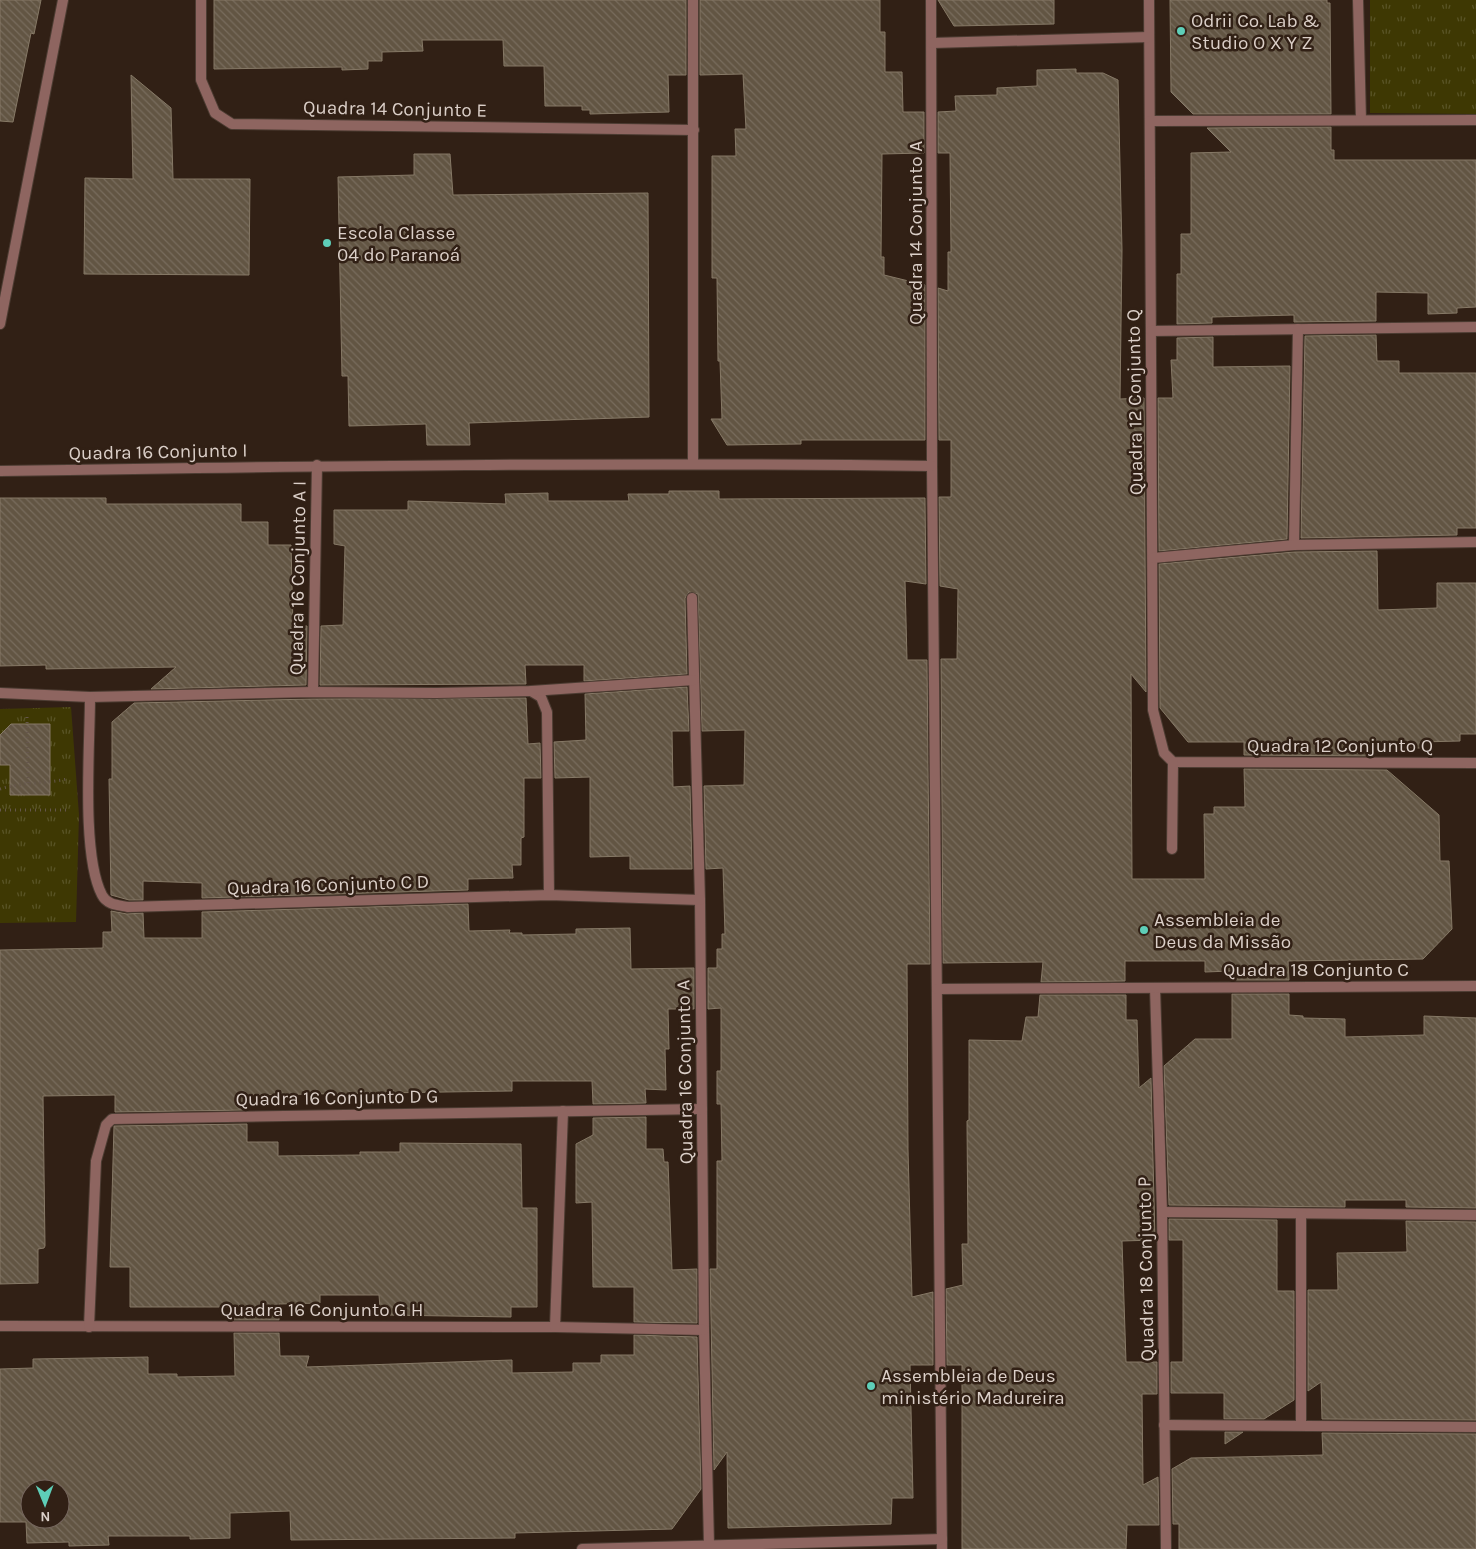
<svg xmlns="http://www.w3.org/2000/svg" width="1476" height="1549" viewBox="0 0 1476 1549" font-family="Karla,sans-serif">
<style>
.park{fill:url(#park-tufts)}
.building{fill:url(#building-back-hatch);stroke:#867966;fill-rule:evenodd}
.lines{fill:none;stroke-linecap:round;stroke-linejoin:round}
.minor-casing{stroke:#4c3c32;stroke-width:12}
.path{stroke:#65564c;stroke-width:3;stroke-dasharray:1 4;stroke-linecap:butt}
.minor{stroke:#8e6560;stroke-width:10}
.poi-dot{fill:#5eceb8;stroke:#312015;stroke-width:2}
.labels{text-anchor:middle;stroke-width:5;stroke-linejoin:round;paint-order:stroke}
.poi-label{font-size:19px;fill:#dbcfc8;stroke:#312015;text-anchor:start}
.street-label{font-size:19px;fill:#dbcfc8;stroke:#312015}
</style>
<defs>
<pattern id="park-tufts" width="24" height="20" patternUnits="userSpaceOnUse" patternTransform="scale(1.25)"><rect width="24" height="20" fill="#3e3803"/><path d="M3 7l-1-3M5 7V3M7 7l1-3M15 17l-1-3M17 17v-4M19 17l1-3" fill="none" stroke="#595426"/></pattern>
<pattern id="building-back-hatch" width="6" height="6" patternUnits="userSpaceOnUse" patternTransform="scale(1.25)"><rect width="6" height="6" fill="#625543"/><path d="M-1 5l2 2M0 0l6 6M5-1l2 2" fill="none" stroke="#786c5d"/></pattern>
</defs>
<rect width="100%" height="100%" fill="#312015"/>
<g class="park">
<polygon points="1370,0 1476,0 1476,114 1370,113"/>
<polygon points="71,707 79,815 76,922 0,923 0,709"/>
</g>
<g class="building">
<polygon points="0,0 41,0 34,34 31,33 13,122 0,121"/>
<polygon points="214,0 686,0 686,75 668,75 669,112 590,114 590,110 582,110 582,106 545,106 544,66 504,66 503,40 422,40 423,51 382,52 382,61 368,61 368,69 342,70 342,67 214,69"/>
<polygon points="700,0 880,0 880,32 885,32 885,72 902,72 903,112 924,112 924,153 882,154 881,257 884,257 884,275 925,285 925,440 801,440 801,444 727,445 711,419 722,419 720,361 718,361 717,278 712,278 712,156 736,156 735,129 746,129 743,74 700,75"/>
<polygon points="938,0 1054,0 1054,24 954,26"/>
<polygon points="1170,0 1327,0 1327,3 1330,3 1331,114 1193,114 1171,92"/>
<polygon points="1076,69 1076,73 1103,73 1118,80 1122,250 1120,399 1144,398 1146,692 1131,674 1132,879 1205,879 1204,814 1214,814 1214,807 1245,807 1244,769 1387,770 1439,815 1440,861 1449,861 1452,929 1423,959 1288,961 1289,980 1231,980 1231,971 1205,972 1205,961 1125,961 1125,981 1041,982 1043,962 943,963 941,659 957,659 958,589 940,586 939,497 951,497 951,440 939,440 938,288 948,291 948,252 951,252 950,153 938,153 938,112 956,111 955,96 997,95 997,88 1037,86 1037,70"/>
<polygon points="131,75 171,108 173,179 250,179 249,275 84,274 85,178 133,179"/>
<polygon points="1331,127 1331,150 1334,150 1334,160 1476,160 1476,307 1457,308 1457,313 1428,314 1428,293 1376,292 1376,321 1294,322 1294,315 1212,317 1212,323 1177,324 1177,274 1181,274 1181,234 1191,234 1191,153 1231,152 1207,128"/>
<polygon points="414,154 450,154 453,195 648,193 649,417 469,423 470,445 427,445 426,424 349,426 348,376 342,376 338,177 414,175"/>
<polygon points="1376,335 1377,361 1399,361 1399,373 1476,373 1476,528 1457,528 1457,535 1301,538 1305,336"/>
<polygon points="1213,337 1213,367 1290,366 1287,539 1159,551 1158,398 1173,398 1171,360 1177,360 1177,338"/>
<polygon points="669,491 719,491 719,499 925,498 926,584 905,581 907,660 927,660 930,964 907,964 908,1150 912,1297 933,1292 933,1365 910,1365 913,1498 892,1498 891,1524 728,1528 727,1452 714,1470 710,1269 717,1269 717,1161 722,1161 721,1104 717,1104 717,1071 721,1071 721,1008 708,1009 708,968 717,968 717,949 722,949 722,934 725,934 723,868 706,869 704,786 744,785 745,730 702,731 698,594 689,592 685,598 687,674 584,681 584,665 525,665 526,684 320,685 321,626 343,625 345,546 334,544 334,510 408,510 408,501 506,504 505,494 548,493 548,501 629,501 628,494 669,494"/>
<polygon points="0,498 106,498 106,504 241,504 241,522 268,522 268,545 291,545 293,626 307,626 306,685 151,689 176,667 46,669 46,665 0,666"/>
<polygon points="1377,551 1378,610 1437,608 1437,583 1476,583 1476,734 1460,734 1460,741 1420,742 1420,748 1363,748 1372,756 1244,755 1244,742 1188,742 1160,708 1159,564 1294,552"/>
<polygon points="687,687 689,731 672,731 673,787 690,786 692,869 630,869 630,856 590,857 590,777 555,778 554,742 586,740 585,694"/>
<polygon points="526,698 528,744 540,743 541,778 524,778 524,837 521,838 521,865 512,865 513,878 468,879 468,890 202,898 202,883 143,881 143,900 129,900 111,895 109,779 112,779 112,722 134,703 313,699"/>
<polygon points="11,724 50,724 50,795 10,795 10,765 0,765 0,735"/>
<polygon points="468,904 469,931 510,930 509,933 522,933 522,935 576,934 576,929 630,928 631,969 694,968 694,1009 668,1009 669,1049 665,1049 666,1090 645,1089 646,1103 593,1104 592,1081 512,1081 512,1091 247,1095 247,1110 115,1112 115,1095 43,1096 45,1246 44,1248 38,1249 38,1283 0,1284 0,950 103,948 103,932 112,932 111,911 127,914 143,913 144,938 202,938 202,912"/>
<polygon points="1232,994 1289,994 1289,1015 1303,1016 1303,1018 1345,1019 1345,1037 1424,1035 1424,1016 1476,1018 1476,1208 1406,1207 1406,1200 1345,1200 1345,1207 1338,1207 1169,1205 1164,1066 1195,1039 1232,1039"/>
<polygon points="1040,995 1126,995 1126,1020 1137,1020 1139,1088 1151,1078 1155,1240 1122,1241 1126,1362 1157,1362 1157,1394 1142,1394 1143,1485 1158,1477 1159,1525 1127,1525 1126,1549 962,1549 962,1365 947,1365 946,1289 963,1285 962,1244 968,1244 967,1121 969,1120 969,1040 1022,1041 1026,1017 1038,1017"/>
<polygon points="646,1117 646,1149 663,1149 664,1162 668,1162 672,1270 697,1269 697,1323 634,1322 634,1287 593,1287 592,1202 576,1203 576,1144 593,1135 593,1118"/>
<polygon points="247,1124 247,1142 278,1142 278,1156 360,1155 360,1152 400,1152 400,1143 521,1144 522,1208 537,1208 537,1307 511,1307 511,1317 386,1315 386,1308 380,1308 379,1295 320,1295 320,1303 279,1304 279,1320 234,1320 234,1307 130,1307 130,1267 110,1267 114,1126"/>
<polygon points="1169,1219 1277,1220 1277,1291 1294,1291 1294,1400 1264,1419 1224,1419 1224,1393 1171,1393 1171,1362 1183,1362 1183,1240 1169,1240"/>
<polygon points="1406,1221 1476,1222 1476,1420 1322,1419 1321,1382 1308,1391 1308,1290 1338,1290 1337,1253 1407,1252"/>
<path d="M234,1333H279L280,1356H309L306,1367L512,1360V1373L573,1372V1363H601V1355H634V1335L697,1337L701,1489L672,1529L515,1533V1538L291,1540L290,1511L230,1513V1538L190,1539V1536H108L109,1545L69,1546V1542L27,1543L26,1522H0V1369L33,1368V1359L148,1357V1374H177V1377L235,1376ZM30,1489H60V1519H30Z"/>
<polygon points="1225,1432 1243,1432 1225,1444"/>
<polygon points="1322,1433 1476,1434 1476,1549 1179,1549 1179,1524 1173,1524 1172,1469 1191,1458 1323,1455"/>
</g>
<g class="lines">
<g class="minor-casing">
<g id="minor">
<polyline points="201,0 201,80 215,113 232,124 694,130"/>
<polyline points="693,0 693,463"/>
<polyline points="931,0 932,466 942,1549"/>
<polyline points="1149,0 1153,710 1164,753 1173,762 1476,763"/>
<polyline points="1358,0 1361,120"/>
<polyline points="932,43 1149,37"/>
<polyline points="1150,121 1476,120"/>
<polyline points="0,324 63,0"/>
<polyline points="1151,331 1476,327"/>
<path d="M0,471C311,466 621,462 932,466"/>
<polyline points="1294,545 1298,329"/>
<polyline points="1153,558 1294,545 1476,542"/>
<polyline points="692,598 700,900 704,1330 709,1545"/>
<polyline points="531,691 541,697 547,712 549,895"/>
<polyline points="313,692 317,465"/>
<polyline points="0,693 90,697 313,692 436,693 531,691 694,680"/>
<path d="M90,697C90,745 81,855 102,895C107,905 118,905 128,907L549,895L700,900"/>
<polyline points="1172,849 1173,762"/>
<polyline points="1155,988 1162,1212 1166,1549"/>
<polyline points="937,989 1476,986"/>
<polyline points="1162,1212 1476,1215"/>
<polyline points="1301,1215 1301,1425"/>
<polyline points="0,1326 555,1327 704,1330"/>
<polyline points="89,1327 96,1161 106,1125 112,1119 702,1109"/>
<polyline points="555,1327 563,1111"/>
<polyline points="1164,1425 1476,1427"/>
<polyline points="582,1549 942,1539"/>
</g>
</g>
<g class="path">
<polyline points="27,717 28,784"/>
<path d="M0,789C22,782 44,784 67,779"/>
<polyline points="0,810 66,810"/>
</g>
<use href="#minor" class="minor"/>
</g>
<g class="poi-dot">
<circle cx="1181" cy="31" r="5"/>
<circle cx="327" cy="243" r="5"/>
<circle cx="1144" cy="930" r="5"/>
<circle cx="871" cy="1386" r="5"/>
</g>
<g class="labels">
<g class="poi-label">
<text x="1191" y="27">Odrii Co. Lab &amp;<tspan x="1191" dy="22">Studio O X Y Z</tspan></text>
<text x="337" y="239">Escola Classe<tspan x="337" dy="22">04 do Paranoá</tspan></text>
<text x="1154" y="926">Assembleia de<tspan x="1154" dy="22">Deus da Missão</tspan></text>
<text x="881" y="1382">Assembleia de Deus<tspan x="881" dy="22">ministério Madureira</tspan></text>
</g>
<g class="street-label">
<text transform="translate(395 108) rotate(1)" y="7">Quadra 14 Conjunto E</text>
<text transform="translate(915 233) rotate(-90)" y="7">Quadra 14 Conjunto A</text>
<text transform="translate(1134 402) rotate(-91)" y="7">Quadra 12 Conjunto Q</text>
<text transform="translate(158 451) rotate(-1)" y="7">Quadra 16 Conjunto I</text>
<text transform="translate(297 578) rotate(-89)" y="7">Quadra 16 Conjunto A I</text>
<text x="1340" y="752">Quadra 12 Conjunto Q</text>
<text transform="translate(328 884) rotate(-2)" y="7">Quadra 16 Conjunto C D</text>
<text x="1316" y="976">Quadra 18 Conjunto C</text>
<text transform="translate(684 1072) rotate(-91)" y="7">Quadra 16 Conjunto A</text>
<text transform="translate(337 1097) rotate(-1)" y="7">Quadra 16 Conjunto D G</text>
<text transform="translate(1145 1269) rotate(-91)" y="7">Quadra 18 Conjunto P</text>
<text x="322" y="1316">Quadra 16 Conjunto G H</text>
</g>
</g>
<g transform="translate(45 1504) rotate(179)"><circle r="24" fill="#312015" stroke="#75665d"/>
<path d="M0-4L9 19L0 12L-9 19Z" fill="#5eceb8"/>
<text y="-8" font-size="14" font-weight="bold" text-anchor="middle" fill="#dbcfc8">N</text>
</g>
</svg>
